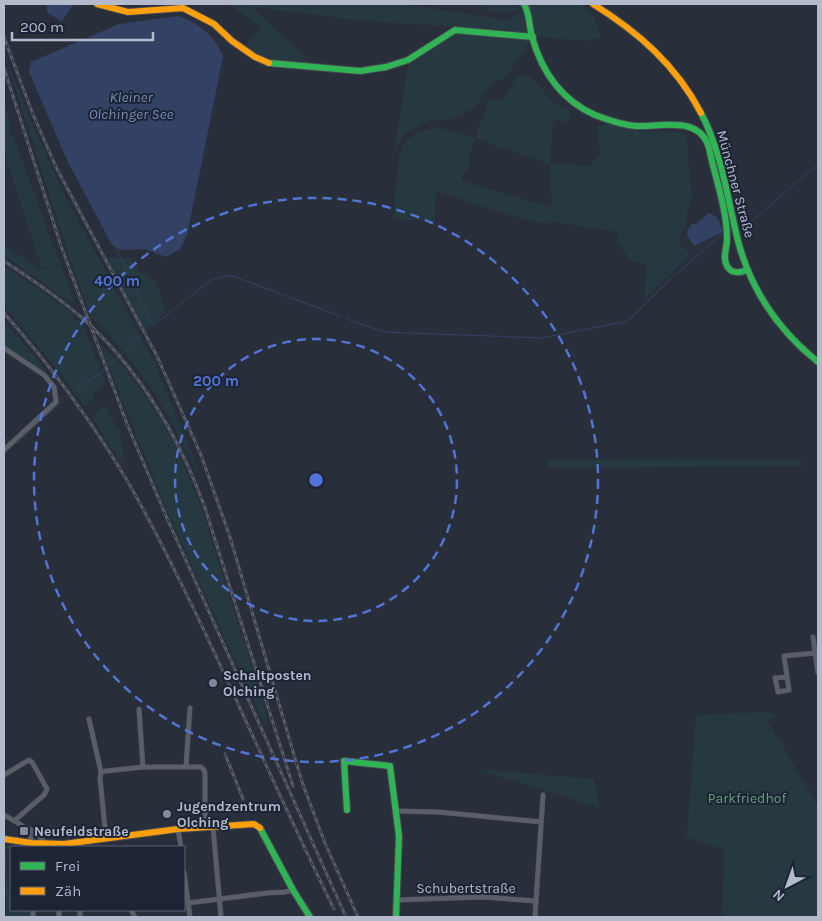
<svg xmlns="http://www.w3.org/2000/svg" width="822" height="921" viewBox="0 0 822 921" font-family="Karla,sans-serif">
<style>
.green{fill:#263941;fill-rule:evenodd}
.water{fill:#324164}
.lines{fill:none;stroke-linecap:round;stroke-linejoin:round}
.stream{stroke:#324164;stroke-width:1}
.street-casing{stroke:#464a53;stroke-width:5.5}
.fast-casing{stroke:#464a53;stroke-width:8}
.slow-casing{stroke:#464a53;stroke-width:8}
.street{stroke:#5a5e68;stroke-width:4.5}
.fast{stroke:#30b455;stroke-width:6}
.slow{stroke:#ff9f0a;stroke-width:6}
.rail-casing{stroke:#585c66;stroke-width:3}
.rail{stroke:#1c2436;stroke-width:1;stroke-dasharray:4;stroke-linecap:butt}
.ring{fill:none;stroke:#5274d4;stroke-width:2.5;stroke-dasharray:9 6}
.poi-dot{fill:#838999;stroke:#1c2436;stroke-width:2}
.labels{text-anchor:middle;stroke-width:4;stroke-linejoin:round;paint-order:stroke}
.street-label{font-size:14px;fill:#b3bacc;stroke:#1c2436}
.poi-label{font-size:14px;font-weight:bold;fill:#b3bacc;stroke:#1c2436;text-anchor:start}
.park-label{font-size:14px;fill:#689f7b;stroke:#1c2436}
.water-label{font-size:15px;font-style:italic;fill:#788cb6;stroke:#1c2436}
.centre{fill:#5274d4;stroke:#1c2436;stroke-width:2.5}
.ring-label{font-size:15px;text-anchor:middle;font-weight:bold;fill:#5274d4;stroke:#1c2436;stroke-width:4;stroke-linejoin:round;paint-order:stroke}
</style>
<rect width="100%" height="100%" fill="#292f3a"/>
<g class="green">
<polygon points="229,4 402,4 506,20 525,10 522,4 581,4 594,17 601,37 588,41 542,37 506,30 367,21 253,7 313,66 264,61 245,46 261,27"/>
<polygon points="487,4 517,4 520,10 506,13 485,10"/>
<polygon points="456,32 525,39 530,42 505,78 493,81 474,108 449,120 432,119 403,135 394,152 409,61"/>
<path d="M5,56L35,130L68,202L154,362L198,469L202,483C176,425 149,377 105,331L104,328L91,317L71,262Z"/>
<path d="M530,76L554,103L569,111L570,120L563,122L553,118L550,164L590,166L600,155L597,126L609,124L638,131L686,133L692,199L687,211V223L679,236L680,244L691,255L645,298L646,264L631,261L617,241L619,232L549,221L546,224L513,216L436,191L434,222L393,218L399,155L406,141L420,132L438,127L475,138L489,100H503L517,77ZM475,138L549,164L552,208L463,181L461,176L469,168V156Z"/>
<polygon points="4,101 11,126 8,132 14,138 60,264 42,269 4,151"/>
<polygon points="4,245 42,270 61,265 74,302 72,300 70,302 4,255"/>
<polygon points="106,258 129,258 141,273 156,282 165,310 157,322 145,329"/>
<polygon points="4,266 48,296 73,314 74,318 83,325 105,383 92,393 94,399 84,406 58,370 4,306"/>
<polygon points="4,321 48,373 46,374 4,346"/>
<polygon points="99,343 121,364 140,389 158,415 177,449 201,507 263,702 268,722 265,725 168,513"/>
<polygon points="102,406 107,406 110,416 120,431 124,460 121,463 92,417"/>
<polygon points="677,459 801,460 802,466 548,467 548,460"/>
<polygon points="773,712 776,718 767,720 818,806 818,917 722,917 724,850 687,837 696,715"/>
<polygon points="479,770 594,779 599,807"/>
<polygon points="4,845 21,847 11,847 11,849 6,850 8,890 11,891 11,910 31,910 31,917 6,917"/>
</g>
<g class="water">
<polygon points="45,4 71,4 73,5 62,21 47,13 47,5"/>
<path d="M178,16C199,23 215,35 223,57L187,235L180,249L166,257L145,249L120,250L112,245L67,160L29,72L31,62L119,24Z"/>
<polygon points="709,213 717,217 723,232 694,246 687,235 688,229 692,224 696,224"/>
</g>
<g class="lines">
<g class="stream">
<polyline points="742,228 746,226 818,164"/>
<polyline points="116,248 153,326 211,280 230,275 340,316"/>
<polyline points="347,319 384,332 542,338 628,321 668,281 721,235"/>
<polyline points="76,389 98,375 141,336"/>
<polyline points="4,438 9,441"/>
<polyline points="16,444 64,399"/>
</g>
<g class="street-casing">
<g id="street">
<polyline points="4,348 44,375 54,387 56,402 4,450"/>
<polyline points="813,637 818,673"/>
<polyline points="787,677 775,678 778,692 789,690 784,656 816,653"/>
<polyline points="139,709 143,767"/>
<polyline points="89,719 101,772"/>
<polyline points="186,766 190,708"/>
<polyline points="4,775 29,760 32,762 47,789 44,795 14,821"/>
<polyline points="396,811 438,812 541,822"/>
<path d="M4,815C19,824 32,827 32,847"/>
<polyline points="213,827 221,917"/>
<polyline points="28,828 39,836 46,844"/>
<polyline points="178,829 181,847"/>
<polyline points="106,838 100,778 101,772 106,771 143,767 201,767 204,770 205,774 205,827"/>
<polyline points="184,872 190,917"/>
<polyline points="396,900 483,897 536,901"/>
<polyline points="188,903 267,893 285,892 293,890"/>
<polyline points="33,910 33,917"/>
<polyline points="59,910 59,917"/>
<polyline points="131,910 135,917"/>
<polyline points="80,917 80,910"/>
<polyline points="535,917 543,795"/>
</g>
</g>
<g class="fast-casing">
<g id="fast">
<path d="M524,4C530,14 529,26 532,37C542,72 561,100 595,115C608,120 622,125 636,126C661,127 700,115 709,148C715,178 727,208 727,239C727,248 722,258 727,266C731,274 740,273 747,270"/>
<polyline points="269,63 360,71 386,67 408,60 455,30 533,37"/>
<path d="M701,113C722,153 727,197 738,241C751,290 778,330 818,362"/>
<polyline points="347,810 344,761 390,766 399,836 396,917"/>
<polyline points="260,828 293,890 310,917"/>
</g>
</g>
<g class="slow-casing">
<g id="slow">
<polyline points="97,4 128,12 183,8 214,24 232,41 255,57 269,63"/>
<path d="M593,4C638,32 676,65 701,113"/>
<polyline points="4,839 32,843 64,844 178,829 254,824 260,828"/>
</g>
</g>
<use href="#street" class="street"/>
<use href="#fast" class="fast"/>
<use href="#slow" class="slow"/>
<g class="rail-casing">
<g id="rail">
<polyline points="4,37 32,112 57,169 157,356 201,455 230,537 302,782 325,843 358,917"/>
<polyline points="4,68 61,246 127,424 166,516 346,917"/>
<path d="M4,261C30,278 57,296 81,317C139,368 177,433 204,505L293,786"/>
<path d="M4,313C49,364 90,419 125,477C153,524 176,573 200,622C245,717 287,814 334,909"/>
<polyline points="225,754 243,799"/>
</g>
</g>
<use href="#rail" class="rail"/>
</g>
<g class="ring">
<circle cx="316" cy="480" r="141"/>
<circle cx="316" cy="480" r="282"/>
</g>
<g class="poi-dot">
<circle cx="213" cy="683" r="5"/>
<circle cx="167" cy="814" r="5"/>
<rect x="19" y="826" width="10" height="10" rx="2.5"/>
</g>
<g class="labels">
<g class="street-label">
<text transform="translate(736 184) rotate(75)" y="5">Münchner Straße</text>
<text x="466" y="893">Schubertstraße</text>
</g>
<g class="poi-label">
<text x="223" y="680">Schaltposten<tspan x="223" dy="16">Olching</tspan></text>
<text x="177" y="811">Jugendzentrum<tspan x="177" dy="16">Olching</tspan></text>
<text x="34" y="836">Neufeldstraße</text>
</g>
<g class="park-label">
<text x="747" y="803">Parkfriedhof</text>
</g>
<g class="water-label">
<text x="131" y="102">Kleiner<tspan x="131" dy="17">Olchinger See</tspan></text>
</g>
</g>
<circle cx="316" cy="480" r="8" class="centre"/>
<g class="ring-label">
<text x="117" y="286">400 m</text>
<text x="216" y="386">200 m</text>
</g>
<rect width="822" height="921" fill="none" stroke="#b3bacc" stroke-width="10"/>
<rect x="10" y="846" width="175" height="65" fill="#1c2436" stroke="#586072"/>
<rect x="20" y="862" width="25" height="8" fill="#30b455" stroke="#586072"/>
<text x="55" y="871" font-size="15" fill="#b3bacc">Frei</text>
<rect x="20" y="887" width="25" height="8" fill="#ff9f0a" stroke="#586072"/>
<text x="55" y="896" font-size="15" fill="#b3bacc">Zäh</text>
<g transform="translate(787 886) rotate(221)" stroke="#1c2436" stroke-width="4" paint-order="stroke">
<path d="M0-4L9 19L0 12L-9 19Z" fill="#b3bacc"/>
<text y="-8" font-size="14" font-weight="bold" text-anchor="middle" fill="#b3bacc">N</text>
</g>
<path d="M12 32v8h141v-8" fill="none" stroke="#b3bacc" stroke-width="2.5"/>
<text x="20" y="32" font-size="15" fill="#b3bacc" stroke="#1c2436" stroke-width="4" paint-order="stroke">200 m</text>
</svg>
